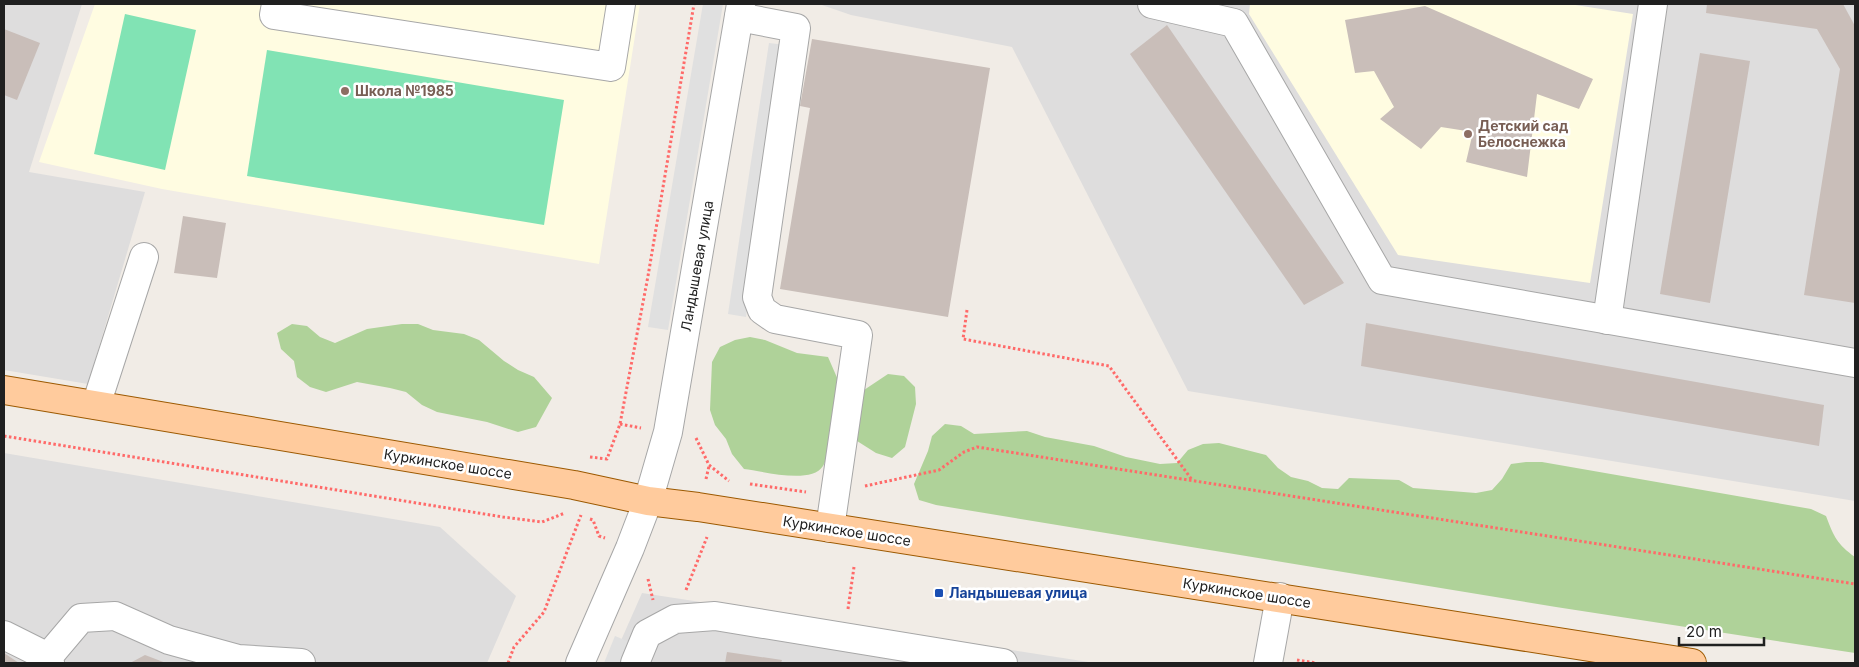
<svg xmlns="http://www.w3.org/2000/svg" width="1859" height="667" viewBox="0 0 1859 667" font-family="Inter,sans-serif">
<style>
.residential{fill:#dedddd}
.education{fill:#fffce1}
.forest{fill:#afd299}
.pitch{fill:#81e3b4}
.parking{fill:#e0e0e0}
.building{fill:#c9beb9}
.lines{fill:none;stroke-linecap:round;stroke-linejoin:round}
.minor-casing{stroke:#a7a7a7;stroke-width:30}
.major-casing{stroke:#9c5900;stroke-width:30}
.path{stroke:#ff6a69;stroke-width:3;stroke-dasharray:2.5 2.5;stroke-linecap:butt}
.minor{stroke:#fff;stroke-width:28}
.major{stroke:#ffcb9d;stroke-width:28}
.education-dot{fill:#8d6e63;stroke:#fff;stroke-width:2}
.transit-dot{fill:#1a4fb4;stroke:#fff;stroke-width:2}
.labels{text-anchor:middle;stroke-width:5;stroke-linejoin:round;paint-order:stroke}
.education-label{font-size:14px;font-weight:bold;fill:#785e54;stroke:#fff;text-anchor:start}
.street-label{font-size:14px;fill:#202020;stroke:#fff}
.transit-label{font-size:14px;font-weight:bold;fill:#164399;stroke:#fff;text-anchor:start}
</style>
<rect width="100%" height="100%" fill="#f1ece6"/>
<g class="residential">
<polygon points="4,4 82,4 29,172 145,192 88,384 4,370"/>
<polygon points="819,4 1855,4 1855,501 1188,391 1012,47 851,15"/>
<polygon points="4,453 440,527 516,596 487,663 4,663"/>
<polygon points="642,593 1095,663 611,663"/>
</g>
<g class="education">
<polygon points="95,4 640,4 599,264 162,189 39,162"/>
<polygon points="1250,4 1569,4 1633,14 1590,283 1398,255 1249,14"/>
</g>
<g class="forest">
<polygon points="292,324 307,326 320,337 335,343 367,329 402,324 418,324 433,330 464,334 479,340 504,361 518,370 534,377 552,398 536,427 518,432 487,422 437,412 422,405 406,392 390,388 357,382 326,392 310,387 297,377 294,361 281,349 277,333"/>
<path d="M750,337L765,340L797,353L828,357L842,389L858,394L888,374L904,376L915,387L916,404L905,447L892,458L876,453L846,434L829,435C828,445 829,456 823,466C811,485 763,471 744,469L732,454L726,439L715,425L710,410L712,362L720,347L735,340Z"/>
<path d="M945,424L961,426L974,434L1027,431L1045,437L1094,446L1126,457L1160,464L1177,463L1188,450L1203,444L1219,443L1266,455L1278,468L1291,477L1308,481L1322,488L1338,489L1349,478L1399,480L1413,488L1476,493L1492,490L1502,479L1511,464L1526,462H1542L1811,509L1826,516C1834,537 1837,544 1855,557V653L1556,607L936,505L919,500L914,484L928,451L932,436Z"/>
</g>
<g class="pitch">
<polygon points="125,14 196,30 165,170 94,154"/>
<polygon points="267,50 564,100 544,225 247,176"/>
</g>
<g class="parking">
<polygon points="703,4 723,4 668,330 648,327"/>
<polygon points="769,43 786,45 746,317 728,314"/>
<polygon points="615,636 639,646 631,663 604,663"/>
</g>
<g class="building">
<polygon points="1707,4 1843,4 1855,26 1855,303 1804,295 1840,69 1817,29 1706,13"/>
<polygon points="1425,6 1593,79 1579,109 1537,94 1527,177 1466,162 1473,132 1441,127 1421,149 1380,119 1394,107 1374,71 1355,73 1345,20"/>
<polygon points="1167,25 1344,283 1304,305 1130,54"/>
<polygon points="4,29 40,43 17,100 4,95"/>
<polygon points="812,39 990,68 948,317 780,289 810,108 800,106"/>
<polygon points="1700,53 1750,61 1710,303 1660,294"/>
<polygon points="183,216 226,223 217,278 174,273"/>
<polygon points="1366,323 1824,405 1819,446 1361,366"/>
<polygon points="727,652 782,660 781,663 725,663"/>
<polygon points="4,653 19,663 4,663"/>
<polygon points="145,655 166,663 130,663"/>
</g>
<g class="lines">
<g class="minor-casing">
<g id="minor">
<polyline points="276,4 274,15 611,67 621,4"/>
<polyline points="1152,4 1234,23 1382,280 1855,363"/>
<polyline points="739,17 796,28 757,297 762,310 775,319 858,335 830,528"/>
<polyline points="1607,320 1653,4"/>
<polyline points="96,405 144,257"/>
<polyline points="4,635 48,657"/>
<polyline points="50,663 48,657 81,618 115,616 169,640 238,659 301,663"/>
<polyline points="580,663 630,548 648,501 668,432 741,4"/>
<polyline points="635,663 647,634 675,619 715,616 1003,663"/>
<polyline points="1268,663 1280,597"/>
</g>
</g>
<g class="major-casing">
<polyline id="major" points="4,390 574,485 648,501 698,507 1692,663"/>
</g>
<g class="path">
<polyline points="967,310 963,339 1109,366 1192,480"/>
<polyline points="620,424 641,428"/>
<polyline points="4,436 503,517 542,522 565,513"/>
<polyline points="696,438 709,465 729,481"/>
<polyline points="590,457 607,459 620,424 648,276 694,4"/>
<polyline points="706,479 709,466"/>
<polyline points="750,484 806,492"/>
<polyline points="865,486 939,470 964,452 977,447 1855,584"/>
<polyline points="590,519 593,520 599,536 605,538"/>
<polyline points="648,579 653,600"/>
<polyline points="686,590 707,537"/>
<polyline points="848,609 854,567"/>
<polyline points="1297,660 1316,663"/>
<polyline points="508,663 514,647 544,612 581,515"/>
</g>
<use href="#minor" class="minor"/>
<use href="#major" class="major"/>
</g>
<g class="education-dot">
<circle cx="345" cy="91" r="5"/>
<circle cx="1468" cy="134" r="5"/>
</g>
<rect class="transit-dot" x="934" y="588" width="10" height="10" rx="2.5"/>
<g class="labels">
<g class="education-label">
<text x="355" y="96">Школа №1985</text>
<text x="1478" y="131">Детский сад<tspan x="1478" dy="16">Белоснежка</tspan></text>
</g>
<g class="street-label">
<text transform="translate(697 266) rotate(-80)" y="5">Ландышевая улица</text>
<text transform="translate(448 464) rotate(9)" y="5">Куркинское шоссе</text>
<text transform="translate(847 531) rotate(9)" y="5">Куркинское шоссе</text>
<text transform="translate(1247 593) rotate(9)" y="5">Куркинское шоссе</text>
</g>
<g class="transit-label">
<text x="949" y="598">Ландышевая улица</text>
</g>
</g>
<rect width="1859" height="667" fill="none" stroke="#202020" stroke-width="10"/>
<path d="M1679 637v8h85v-8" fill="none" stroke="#202020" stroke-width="2.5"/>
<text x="1686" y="637" font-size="15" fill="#202020" stroke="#ffffff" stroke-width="4" paint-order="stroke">20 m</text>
</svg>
